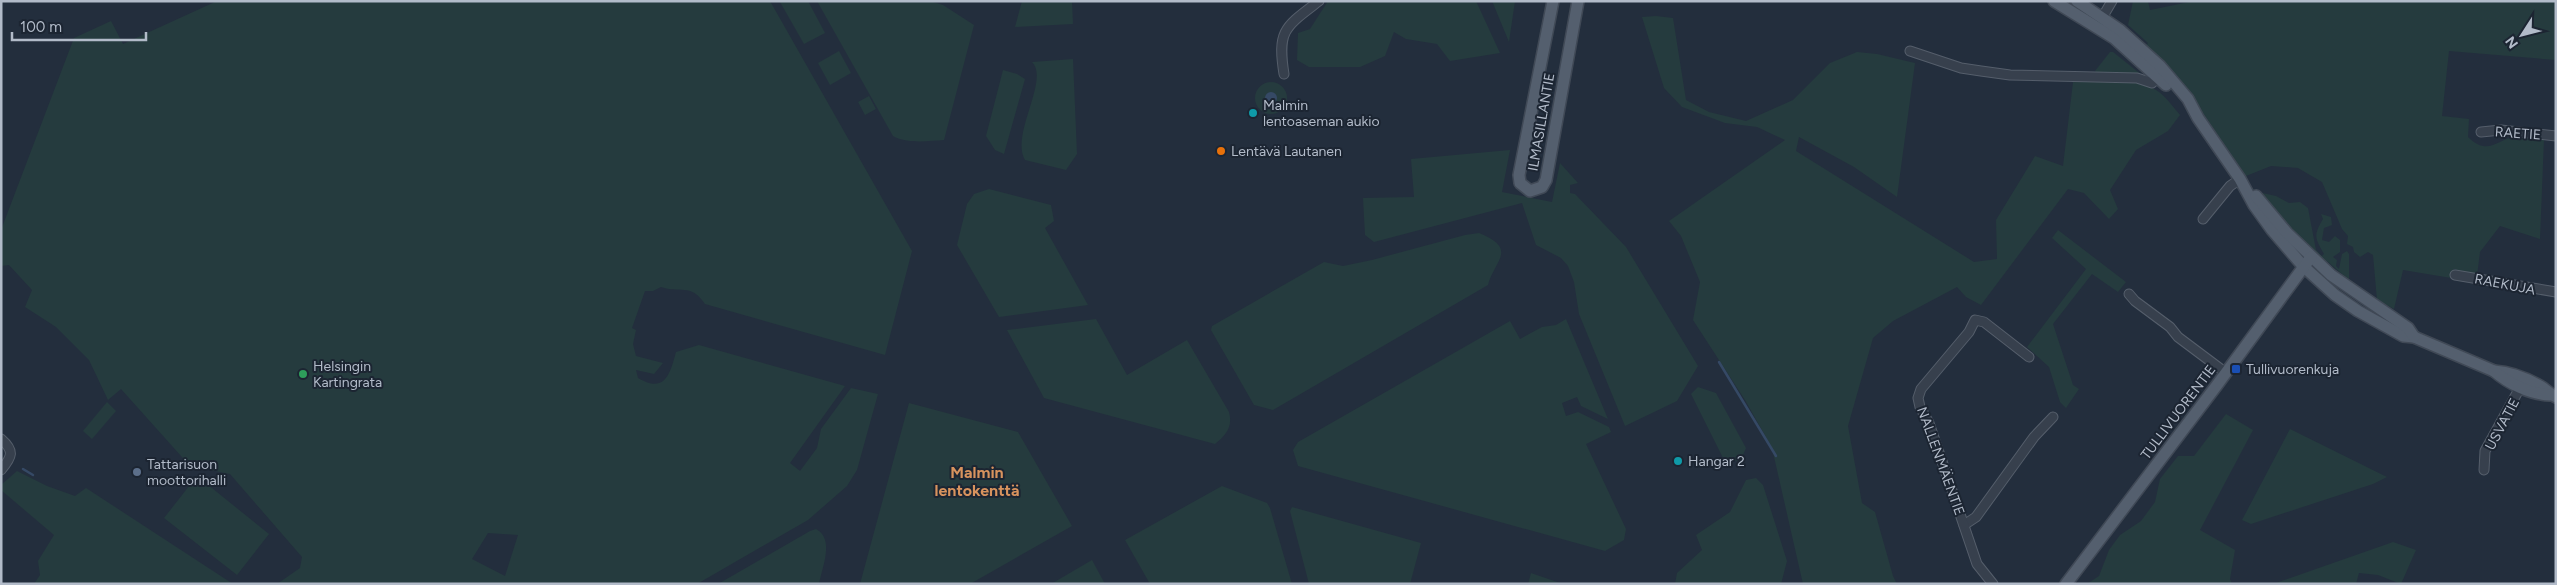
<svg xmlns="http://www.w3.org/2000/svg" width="2557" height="585" viewBox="0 0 2557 585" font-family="Figtree,sans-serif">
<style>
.green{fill:#253b3e;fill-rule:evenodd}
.water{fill:#354965}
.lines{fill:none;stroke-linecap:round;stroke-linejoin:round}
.stream{stroke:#354965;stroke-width:2.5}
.minor-casing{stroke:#555e6b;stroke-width:11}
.major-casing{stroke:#404956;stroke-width:14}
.minor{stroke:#37404d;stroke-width:9}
.major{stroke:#545f6e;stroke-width:11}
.culture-dot{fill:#0f9aa8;stroke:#1c2532;stroke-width:2}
.food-dot{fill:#e8710a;stroke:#1c2532;stroke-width:2}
.transit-dot{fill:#1a4fb4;stroke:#1c2532;stroke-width:2}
.leisure-dot{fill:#2e9e5b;stroke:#1c2532;stroke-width:2}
.service-dot{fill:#5c6f8a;stroke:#1c2532;stroke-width:2}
.labels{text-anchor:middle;stroke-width:4;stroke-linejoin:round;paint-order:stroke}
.poi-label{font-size:14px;fill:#b2bbc9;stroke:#1c2532;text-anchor:start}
.street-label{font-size:14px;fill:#b2bbc9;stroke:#1c2532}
.quarter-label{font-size:16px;font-weight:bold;fill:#d8935e;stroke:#1c2532}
</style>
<rect width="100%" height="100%" fill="#232e3d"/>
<g class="green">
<path d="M217,1H770L912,251L885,355L705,304C690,282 680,294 661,287L653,291H645L632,328L636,330L633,344L636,356L663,363L654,374L636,370L638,378C665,394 670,374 676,352L699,345L845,386L790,463L800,471L817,448L821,429L851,388L878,394L857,470L847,486L808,520L697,584H277L300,568L302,557L230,474L190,466L121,389L108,400L89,360L56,327L25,307L32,290L9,265L1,266V230L74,38L111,21L123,44ZM488,533L518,535L505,576L472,559Z"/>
<polygon points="808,1 825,33 804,44 780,2"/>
<path d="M817,1H930L943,5L974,25L944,140C928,141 907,144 893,136Z"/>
<polygon points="1022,1 1072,1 1073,24 1015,27"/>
<polygon points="1328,1 1476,1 1500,53 1450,61 1437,44 1406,39 1394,32 1385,56 1360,67 1309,67 1297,60 1298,33 1310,29"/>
<polygon points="1492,1 1515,1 1509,42"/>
<path d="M2133,1H2148L2150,10L2194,1H2556V60L2449,51L2442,116L2469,119L2468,137C2490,158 2497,137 2520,136C2527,135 2536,138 2544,139L2540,239L2500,226L2480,252L2477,276L2454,269L2451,278L2403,270L2394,309L2377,300L2373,255L2368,252L2360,257L2354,252L2353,247L2347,244L2348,236L2342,229L2322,182L2298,168L2271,166L2246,176L2202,112L2144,48L2148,43L2128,25Z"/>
<path d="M1656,16L1673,18L1686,100L1709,112L1746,121L1793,100L1830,63L1857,52L1877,54L1915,63L1897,197L1854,167L1799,137L1796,151L1974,262L1997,259L1996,220L2035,156L2063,166L2073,82C2098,77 2134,75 2156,90C2165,95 2173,107 2180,115L2168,131L2136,150L2110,190L2118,209L2109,219L2084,193L2068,189L1981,305L1966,297L1957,287L1893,321L1873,338L1848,426L1862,503L1875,512L1893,576L1897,584H1803L1772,448L1745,400L1693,320L1700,282L1681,236L1669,221L1785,140L1757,127L1725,123L1682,107L1664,88L1642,17Z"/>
<polygon points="839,51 851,73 830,85 818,63"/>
<polygon points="2110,52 2113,52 2143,76 2096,73 2095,71"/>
<path d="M1073,59L1077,154L1066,170L1025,160C1010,135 1050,80 1032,62Z"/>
<polygon points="1003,70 1017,74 1025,79 1004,154 995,150 986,136"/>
<circle cx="1271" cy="98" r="16"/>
<polygon points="869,96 876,109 865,115 858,102"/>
<polygon points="1510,150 1502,192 1552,202 1560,163 1578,183 1570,185 1570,193 1575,194 1626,247 1698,366 1677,401 1625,426 1579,314 1574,282 1568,266 1561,258 1536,245 1522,203 1374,242 1365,235 1363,198 1414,197 1411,159"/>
<polygon points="989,189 1051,205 1054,221 1045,228 1088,305 999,317 957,245 967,204 974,194"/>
<path d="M2258,192L2276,196L2289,203L2300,202L2308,208L2316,250L2322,256L2324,254C2315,238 2313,236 2323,219L2321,214L2331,217L2332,225L2324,228L2322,240L2329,242L2335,236L2340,240V252L2333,257L2337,260L2336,266L2339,269L2342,254L2347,251L2349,254V280L2328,262L2314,256Z"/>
<polygon points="2058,230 2126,282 2118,292 2092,274 2053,324 2073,385 2079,389 2066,408 2060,402 2049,367 2027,347 2086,269 2052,238"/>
<path d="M1479,233C1519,249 1494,261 1488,285L1273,410L1254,405L1211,330L1212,326L1324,262L1343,266L1372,260L1465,235Z"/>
<path d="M1096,319L1127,375L1187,340L1229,412C1233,427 1226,435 1215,444L1044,398L1007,330Z"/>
<polygon points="1566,319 1608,419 1581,406 1577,397 1562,403 1566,416 1578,412 1609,427 1611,432 1586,444 1626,529 1624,540 1605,551 1298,466 1293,450 1298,442 1510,321 1520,339 1542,327 1556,325"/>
<polygon points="1698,387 1716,393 1746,448 1741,460 1725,462 1691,394"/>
<polygon points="107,402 116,411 92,439 83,431"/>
<polygon points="909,403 1018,432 1072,526 970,584 860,584"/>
<polygon points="2226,414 2253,430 2200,530 2235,550 2230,579 2232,584 2087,584 2099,576 2109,550 2120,535 2141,521 2155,502 2160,479 2178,456 2194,456"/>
<polygon points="2290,429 2387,477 2373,484 2251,524 2242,520"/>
<polygon points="17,471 47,486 75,496 86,488 233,584 34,584 40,575 38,561 54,535 1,490 1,485"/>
<polygon points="197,476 269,534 237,575 164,518"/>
<polygon points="1756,478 1763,485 1787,561 1781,584 1675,584 1677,573 1702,550 1696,535 1730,512 1746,480"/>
<polygon points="1222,486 1267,503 1270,508 1292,584 1150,584 1125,540"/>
<polygon points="1292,507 1421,543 1410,584 1309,584 1290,511"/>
<path d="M816,529C835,539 822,567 819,584H718L810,531Z"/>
<polygon points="2393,542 2416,550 2401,584 2378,575 2359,573 2356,584 2273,584"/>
<polygon points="1092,560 1105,584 1051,584"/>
<polygon points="1531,573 1563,584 1528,584"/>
</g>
<circle class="water" cx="1271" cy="98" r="6"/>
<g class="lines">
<g class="stream">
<polyline points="1719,362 1776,456"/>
<polyline points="23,469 33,475"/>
</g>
<g class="minor-casing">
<g id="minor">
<polyline points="2099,23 2112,1"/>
<polyline points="1910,51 1961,68 1981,71 2010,75 2137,78 2152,83 2158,77"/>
<path d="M1284,74C1277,30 1285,27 1319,1"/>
<polyline points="2481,132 2501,130 2556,136"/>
<polyline points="2203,219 2230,186 2240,179"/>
<polyline points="2455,275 2556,292"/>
<polyline points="2129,294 2135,301 2170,327 2178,337 2226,373"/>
<path d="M1,439C15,451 12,457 1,470"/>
<polyline points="2484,470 2485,451 2522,384"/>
<polyline points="1964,525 1976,517 2034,437 2053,417"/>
<polyline points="1993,584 1977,564 1929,423 1920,407 1918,398 1921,389 1969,332 1975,320 1984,322 2029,357"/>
</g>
</g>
<g class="major-casing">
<g id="major">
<polyline points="1553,1 1519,175 1520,183 1530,191 1542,187 1546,180 1578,1"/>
<polyline points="2054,1 2114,38 2166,85"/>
<path d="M2077,1L2120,30L2160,66L2188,99L2198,118L2240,179L2254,205L2272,230L2303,266L2335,295L2358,311L2403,336L2414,337L2494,371C2510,372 2526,378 2540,386C2546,389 2549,394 2556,397"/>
<polyline points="2256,196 2287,233 2331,275 2408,328 2414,337"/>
<path d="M2494,371C2509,384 2530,394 2550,395"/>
<polyline points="2066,584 2217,385 2311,257"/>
</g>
</g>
<use href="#minor" class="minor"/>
<use href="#major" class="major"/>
</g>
<g class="culture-dot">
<circle cx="1253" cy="113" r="5"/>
<circle cx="1678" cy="461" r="5"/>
</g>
<circle class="food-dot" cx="1221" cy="151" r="5"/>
<rect class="transit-dot" x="2231" y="364" width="10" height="10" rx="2.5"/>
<circle class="leisure-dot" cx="303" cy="374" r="5"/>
<circle class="service-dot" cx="137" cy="472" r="5"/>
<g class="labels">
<g class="poi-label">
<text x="1263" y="110">Malmin<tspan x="1263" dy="16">lentoaseman aukio</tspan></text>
<text x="1231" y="156">Lentävä Lautanen</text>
<text x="313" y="371">Helsingin<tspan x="313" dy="16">Kartingrata</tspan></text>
<text x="2246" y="374">Tullivuorenkuja</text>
<text x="1688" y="466">Hangar 2</text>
<text x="147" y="469">Tattarisuon<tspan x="147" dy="16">moottorihalli</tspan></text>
</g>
<g class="street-label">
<text transform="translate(1541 122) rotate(-80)" y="5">ILMASILLANTIE</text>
<text transform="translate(2518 133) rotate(4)" y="5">RAETIE</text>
<text transform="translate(2505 284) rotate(11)" y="5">RAEKUJA</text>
<text transform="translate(2178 412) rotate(-53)" y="5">TULLIVUORENTIE</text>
<text transform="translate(2502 424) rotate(-62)" y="5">USVATIE</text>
<text transform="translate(1941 461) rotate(70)" y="5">NALLENMÄENTIE</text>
</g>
<g class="quarter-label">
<text x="977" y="478">Malmin<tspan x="977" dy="18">lentokenttä</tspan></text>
</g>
</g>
<rect width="2557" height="585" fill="none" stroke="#b2bbc9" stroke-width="5"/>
<g transform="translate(2522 35) rotate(234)" stroke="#1c2532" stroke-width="4" paint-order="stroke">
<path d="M0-4L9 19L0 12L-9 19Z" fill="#b2bbc9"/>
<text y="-8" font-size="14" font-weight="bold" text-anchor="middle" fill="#b2bbc9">N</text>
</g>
<path d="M12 32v8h134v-8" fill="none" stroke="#b2bbc9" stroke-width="2.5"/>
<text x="20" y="32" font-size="15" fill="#b2bbc9" stroke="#1c2532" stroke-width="4" paint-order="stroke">100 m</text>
</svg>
